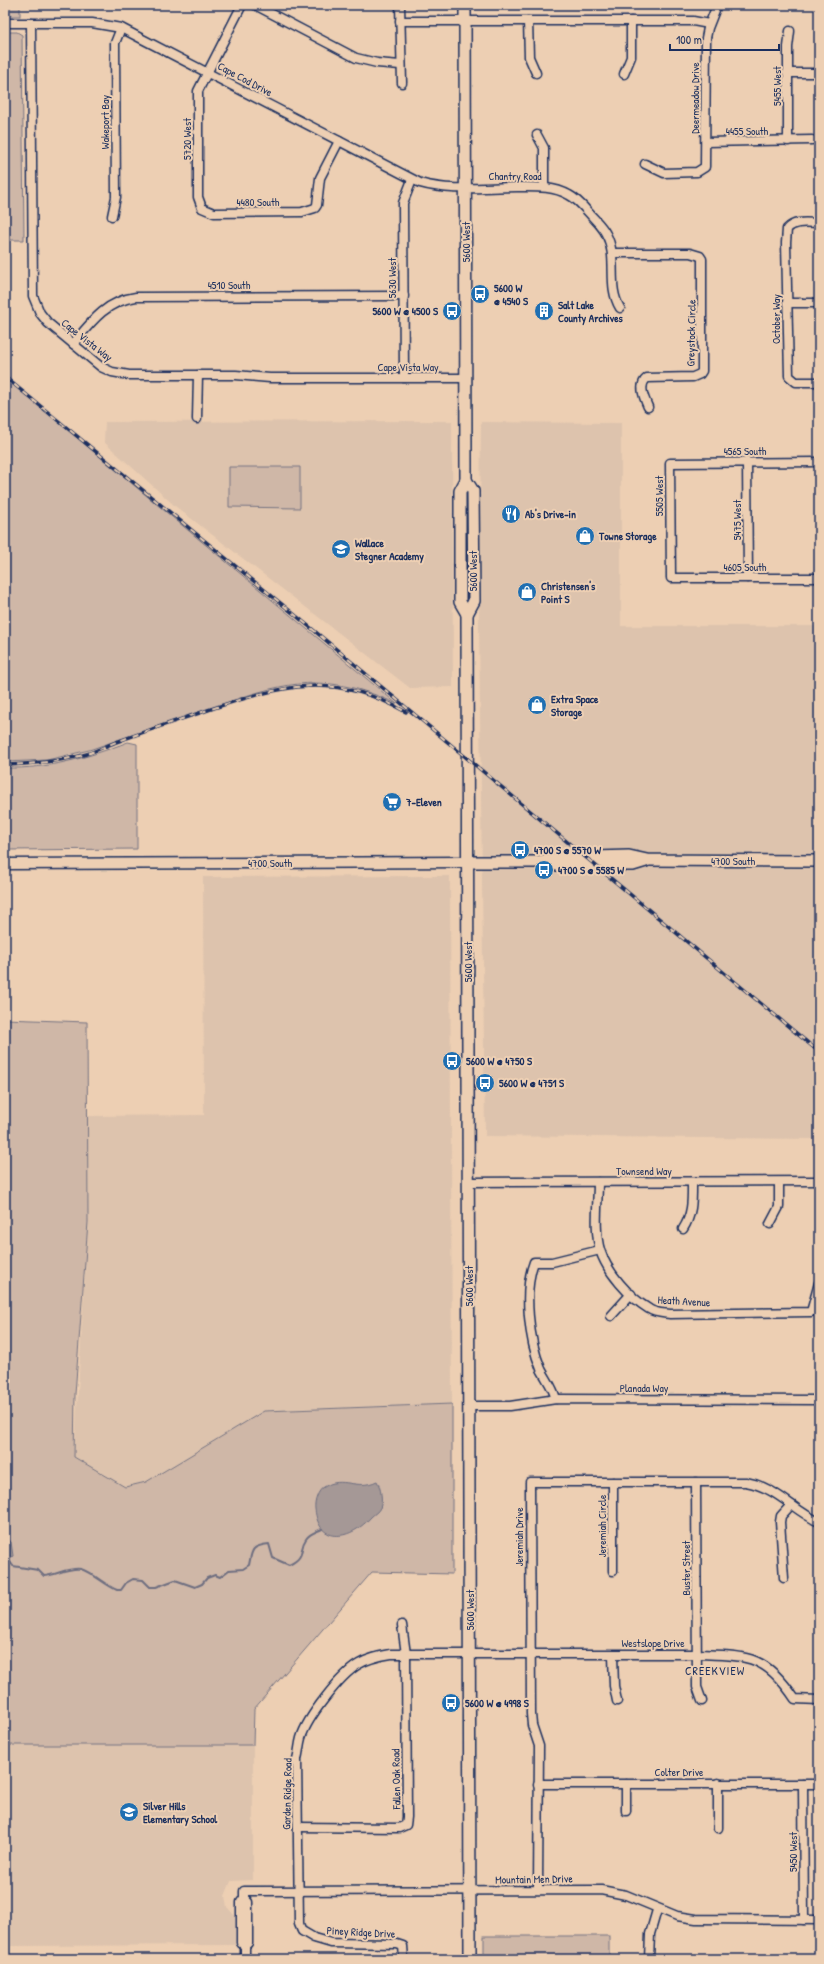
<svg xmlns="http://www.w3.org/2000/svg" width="824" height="1964" viewBox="0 0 824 1964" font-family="'Patrick Hand',sans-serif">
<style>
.built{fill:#ddc3ad}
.green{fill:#cfb7a7;stroke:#757382}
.water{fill:#a59896;stroke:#6e6e80}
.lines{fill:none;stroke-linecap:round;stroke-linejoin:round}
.stream{stroke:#6e6e80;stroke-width:2}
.minor-casing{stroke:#1b2f5e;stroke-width:11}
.tertiary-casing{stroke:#1b2f5e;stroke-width:13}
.secondary-casing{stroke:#1b2f5e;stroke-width:14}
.minor{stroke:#edcfb3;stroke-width:8}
.tertiary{stroke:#edcfb3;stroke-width:10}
.secondary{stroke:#edcfb3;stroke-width:11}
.rail-casing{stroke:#1b2f5e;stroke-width:3.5}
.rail{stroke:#edcfb3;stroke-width:2;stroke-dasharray:6;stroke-linecap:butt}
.labels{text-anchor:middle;stroke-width:4;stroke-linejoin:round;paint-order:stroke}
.street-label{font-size:11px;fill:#1b2f5e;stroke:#edcfb3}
.poi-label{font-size:11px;font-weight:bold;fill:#1b2f5e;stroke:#edcfb3;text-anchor:start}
.neighbourhood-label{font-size:12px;letter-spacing:1px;fill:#1b2f5e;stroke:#edcfb3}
</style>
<rect width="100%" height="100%" fill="#edcfb3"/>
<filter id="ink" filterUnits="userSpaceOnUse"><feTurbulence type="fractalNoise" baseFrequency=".025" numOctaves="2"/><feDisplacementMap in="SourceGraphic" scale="8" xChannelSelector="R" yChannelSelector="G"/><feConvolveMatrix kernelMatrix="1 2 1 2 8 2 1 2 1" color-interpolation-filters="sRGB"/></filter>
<g filter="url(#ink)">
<g class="built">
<polygon points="452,421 453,687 410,688 175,506 104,442 105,422"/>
<polygon points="481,422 621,423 621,626 819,626 819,1139 485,1136 479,626"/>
<polygon points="450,876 452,1404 264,1411 146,1482 125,1487 74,1457 88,1222 88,1116 204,1115 203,877"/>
<polygon points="5,1745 253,1745 253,1880 231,1881 225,1896 227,1907 235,1916 235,1945 5,1946"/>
</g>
<g class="green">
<rect x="5" y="5" width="15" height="11"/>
<polygon points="5,32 17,32 22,35 24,240 5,240"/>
<path d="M5,378L367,679L397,704C343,679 306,677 249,695L89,750L47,760L5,762Z"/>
<polygon points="229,467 300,467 300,508 229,507"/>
<path d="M128,742L137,744V849L5,850V768C50,769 86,758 128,742Z"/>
<polygon points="5,1019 87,1022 88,1222 75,1394 74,1457 125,1487 146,1482 264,1411 452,1404 452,1574 372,1572 254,1709 253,1745 5,1745"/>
<rect x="484" y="1936" width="125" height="23"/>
</g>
<g class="water">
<path d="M377,1481C381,1488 383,1501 380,1508C378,1512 374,1514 371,1517C352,1539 319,1547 315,1509C314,1502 318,1490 324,1487C343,1475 356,1491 377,1481Z"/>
<polygon points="5,1539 11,1542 13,1556 6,1561"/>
</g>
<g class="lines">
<path class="stream" d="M8,1559L13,1566L38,1570L44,1576C56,1575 69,1567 81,1569C93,1573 105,1585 117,1590H121L126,1583L133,1579L143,1580L150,1587H156L175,1580L195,1587L202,1584L207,1578L215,1575L220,1577L229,1570L243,1569L249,1565C252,1550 251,1546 269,1544L273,1558L289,1565C307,1556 298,1550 306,1539C310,1533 316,1532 322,1529"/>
<g class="minor-casing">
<g id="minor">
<polyline points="242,5 198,91 198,197 202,208 214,213 302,212 315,208 317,205 320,178 339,141"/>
<polyline points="255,5 356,58 377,63 400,65"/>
<polyline points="400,5 402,83"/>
<polyline points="400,21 693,21 709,24"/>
<polyline points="528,21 529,57 536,73"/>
<path d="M5,23H92L121,28L420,183C451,192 486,187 518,187C535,187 553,186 569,195C577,199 583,206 589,213C595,220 602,226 606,234C619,258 606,285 620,308"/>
<polyline points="31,23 33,296 40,313 48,323 101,367 112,372 129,375 236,375 270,378 466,378"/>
<polyline points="787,73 819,73"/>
<polyline points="624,74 631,57 631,21"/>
<polyline points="537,135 544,148 544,187"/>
<polyline points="788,141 788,47 790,31"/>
<polyline points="706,142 812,140"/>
<polyline points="645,164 664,173 697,172 705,167 706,38 708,28 717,5"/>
<polyline points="112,216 116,197 115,43 121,28"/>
<path d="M819,223C808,223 795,220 787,229L786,243L789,376L796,382H819"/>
<path d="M613,253H690L700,256L702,259V371L700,374L693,377L647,378C638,385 644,398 648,407"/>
<polyline points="787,303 816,303"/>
<path d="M73,344C91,322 106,301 136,297L404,296"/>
<polyline points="404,378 403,203 412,180"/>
<polyline points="197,419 198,375"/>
<polyline points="747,462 748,578"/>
<polyline points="819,462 670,463 671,578 819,578"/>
<polyline points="468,1182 819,1181"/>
<path d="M598,1182C598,1204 594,1229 600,1250C607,1272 629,1297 649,1309C655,1313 663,1313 670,1314L811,1312L819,1283"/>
<polyline points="770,1224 779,1207 779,1182"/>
<path d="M683,1229C693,1214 692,1199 692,1182"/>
<polyline points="611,1316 631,1294"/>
<path d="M556,1399C553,1387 546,1379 541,1369C529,1341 523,1290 534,1262H552L600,1250"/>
<polyline points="469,1406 510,1406 556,1399 819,1400"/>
<polyline points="696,1482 697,1687 702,1701"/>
<polyline points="613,1571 613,1482"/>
<polyline points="784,1578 780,1522 781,1516 791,1505"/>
<polyline points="613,1655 614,1686 617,1701"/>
<polyline points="538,1784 819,1784"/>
<polyline points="626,1784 626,1811"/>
<polyline points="803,1784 804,1920"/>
<polyline points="298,1827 399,1828 406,1825 407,1817 406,1654 402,1625"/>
<polyline points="718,1828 718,1783"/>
<path d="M538,1889L539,1746L532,1725L531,1714L530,1482H746C776,1487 793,1510 819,1522"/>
<polyline points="244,1898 241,1902 241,1943 245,1946"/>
<polyline points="245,1959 245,1946 248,1943 248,1902 244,1898 244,1891 601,1890 626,1895 677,1916 696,1919 819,1920"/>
<path d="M404,1959L403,1946L397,1944L331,1943L314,1938L302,1931L299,1924L297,1759C299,1752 299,1745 301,1738C307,1718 340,1675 359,1664C369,1658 379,1656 391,1654H697C748,1656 765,1654 795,1699L819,1700"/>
<polyline points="649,1959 650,1934 657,1910"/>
</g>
</g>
<g class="tertiary-casing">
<polyline id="tertiary" points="5,864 467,862"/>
</g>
<g class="secondary-casing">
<g id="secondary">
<polyline points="465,5 466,480 460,491 460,602 467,614"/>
<polyline points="466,480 473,491 474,601 467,614 470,1959"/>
<polyline points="467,862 536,862 560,858 629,856 647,860 819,861"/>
<polyline points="556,865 633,865 646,861"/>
</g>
</g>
<use href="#minor" class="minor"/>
<use href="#tertiary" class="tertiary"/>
<use href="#secondary" class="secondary"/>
<g class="rail-casing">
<g id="rail">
<polyline points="5,377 311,628 819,1052"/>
<path d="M5,765C32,764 57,762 83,755C95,752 107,745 119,741C149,730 179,720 208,710C283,685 333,671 406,712"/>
</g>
</g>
<use href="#rail" class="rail"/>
</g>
</g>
<defs>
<g id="bus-disc" transform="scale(1)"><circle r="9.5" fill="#1f6fb2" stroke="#edcfb3"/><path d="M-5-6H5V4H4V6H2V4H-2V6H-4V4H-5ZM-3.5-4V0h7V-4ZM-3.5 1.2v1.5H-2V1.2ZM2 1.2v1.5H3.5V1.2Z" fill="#fff"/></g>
<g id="building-disc" transform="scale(1)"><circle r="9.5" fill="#1f6fb2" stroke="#edcfb3"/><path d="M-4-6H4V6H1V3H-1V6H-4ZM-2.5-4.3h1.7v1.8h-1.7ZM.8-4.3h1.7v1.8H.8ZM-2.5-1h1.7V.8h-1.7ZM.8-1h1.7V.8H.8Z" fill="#fff"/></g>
<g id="restaurant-disc" transform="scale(1)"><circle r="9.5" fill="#1f6fb2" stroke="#edcfb3"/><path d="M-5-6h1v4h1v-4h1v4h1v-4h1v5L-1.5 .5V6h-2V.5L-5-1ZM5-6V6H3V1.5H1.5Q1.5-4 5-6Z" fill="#fff"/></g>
<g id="shop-disc" transform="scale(1)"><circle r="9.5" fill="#1f6fb2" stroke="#edcfb3"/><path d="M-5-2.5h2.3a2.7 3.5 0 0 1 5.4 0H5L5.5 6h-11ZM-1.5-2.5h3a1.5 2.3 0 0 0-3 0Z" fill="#fff"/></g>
<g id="school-disc" transform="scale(1)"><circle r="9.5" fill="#1f6fb2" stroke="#edcfb3"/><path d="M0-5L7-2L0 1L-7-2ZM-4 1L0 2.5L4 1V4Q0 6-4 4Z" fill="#fff"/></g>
<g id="supermarket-disc" transform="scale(1)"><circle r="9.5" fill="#1f6fb2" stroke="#edcfb3"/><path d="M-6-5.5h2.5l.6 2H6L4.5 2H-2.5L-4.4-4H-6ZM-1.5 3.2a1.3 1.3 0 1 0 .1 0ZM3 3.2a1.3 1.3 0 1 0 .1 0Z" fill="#fff"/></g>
</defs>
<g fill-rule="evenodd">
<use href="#bus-disc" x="480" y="294"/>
<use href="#bus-disc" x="452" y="311"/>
<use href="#building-disc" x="544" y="311"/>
<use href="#restaurant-disc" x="511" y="514"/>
<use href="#shop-disc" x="585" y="536"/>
<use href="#school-disc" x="341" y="549"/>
<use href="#shop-disc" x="527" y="592"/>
<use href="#shop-disc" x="537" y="705"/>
<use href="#supermarket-disc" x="392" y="802"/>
<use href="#bus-disc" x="520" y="850"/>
<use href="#bus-disc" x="544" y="870"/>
<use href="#bus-disc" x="452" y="1061"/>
<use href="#bus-disc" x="485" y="1083"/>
<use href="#bus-disc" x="451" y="1703"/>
<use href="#school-disc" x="129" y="1812"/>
</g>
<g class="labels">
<g class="street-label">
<text transform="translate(245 79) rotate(28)" y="4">Cape Cod Drive</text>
<text transform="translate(777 86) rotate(-90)" y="4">5455 West</text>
<text transform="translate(695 98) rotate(-90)" y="4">Deermeadow Drive</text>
<text transform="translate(105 122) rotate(-90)" y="4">Wakeport Bay</text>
<text x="747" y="135">4455 South</text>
<text transform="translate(187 139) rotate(-90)" y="4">5720 West</text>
<text x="515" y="180">Chantry Road</text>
<text x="258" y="206">4480 South</text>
<text transform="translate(466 242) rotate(-90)" y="4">5600 West</text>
<text transform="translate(392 278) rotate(-90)" y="4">5630 West</text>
<text x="229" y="289">4510 South</text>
<text transform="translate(776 319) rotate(-90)" y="4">October Way</text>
<text transform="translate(691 333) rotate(-89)" y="4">Greystock Circle</text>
<text transform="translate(87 340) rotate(38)" y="4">Cape Vista Way</text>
<text x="408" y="371">Cape Vista Way</text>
<text x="745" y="455">4565 South</text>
<text transform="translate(659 496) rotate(-90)" y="4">5505 West</text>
<text transform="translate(737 520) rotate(-90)" y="4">5475 West</text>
<text x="745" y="571">4605 South</text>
<text transform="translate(473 571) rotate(-90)" y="4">5600 West</text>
<text x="733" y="865">4700 South</text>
<text x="270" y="867">4700 South</text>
<text transform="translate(468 962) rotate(-90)" y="4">5600 West</text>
<text x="644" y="1175">Townsend Way</text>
<text transform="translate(469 1286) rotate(-90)" y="4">5600 West</text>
<text transform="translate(684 1301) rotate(3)" y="4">Heath Avenue</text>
<text x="644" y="1392">Planada Way</text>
<text transform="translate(602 1526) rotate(-90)" y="4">Jeremiah Circle</text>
<text transform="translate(519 1537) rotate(-90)" y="4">Jeremiah Drive</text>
<text transform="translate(686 1568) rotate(-90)" y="4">Buster Street</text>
<text transform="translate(470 1610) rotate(-90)" y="4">5600 West</text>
<text x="653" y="1647">Westslope Drive</text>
<text x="679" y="1776">Colter Drive</text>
<text transform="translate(396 1779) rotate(-91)" y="4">Fallen Oak Road</text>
<text transform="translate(287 1794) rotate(-89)" y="4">Garden Ridge Road</text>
<text transform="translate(793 1852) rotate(-90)" y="4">5450 West</text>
<text transform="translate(534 1879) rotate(-1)" y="4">Mountain Men Drive</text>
<text transform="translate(361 1932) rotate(3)" y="4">Piney Ridge Drive</text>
</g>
<g class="poi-label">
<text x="494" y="292">5600 W<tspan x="494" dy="13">@ 4540 S</tspan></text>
<text x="558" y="309">Salt Lake<tspan x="558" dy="13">County Archives</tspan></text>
<text x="438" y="315" text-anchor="end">5600 W @ 4500 S</text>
<text x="525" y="518">Ab's Drive-in</text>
<text x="599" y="540">Towne Storage</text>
<text x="355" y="547">Wallace<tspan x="355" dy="13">Stegner Academy</tspan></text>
<text x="541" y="590">Christensen's<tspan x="541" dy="13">Point S</tspan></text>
<text x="551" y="703">Extra Space<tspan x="551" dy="13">Storage</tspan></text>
<text x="406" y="806">7-Eleven</text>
<text x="534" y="854">4700 S @ 5570 W</text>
<text x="558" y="874">4700 S @ 5585 W</text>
<text x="466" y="1065">5600 W @ 4750 S</text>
<text x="499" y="1087">5600 W @ 4751 S</text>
<text x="465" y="1707">5600 W @ 4998 S</text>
<text x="143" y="1810">Silver Hills<tspan x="143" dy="13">Elementary School</tspan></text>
</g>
<g class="neighbourhood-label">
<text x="715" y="1675">CREEKVIEW</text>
</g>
</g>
<rect width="824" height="1964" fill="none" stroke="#edcfb3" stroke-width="20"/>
<rect x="10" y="10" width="804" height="1944" fill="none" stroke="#1b2f5e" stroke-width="1.5" filter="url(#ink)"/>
<path d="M670 44v6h109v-6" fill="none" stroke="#1b2f5e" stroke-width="2"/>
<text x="676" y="44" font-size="12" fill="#1b2f5e" stroke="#edcfb3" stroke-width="3" paint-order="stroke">100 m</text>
</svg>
